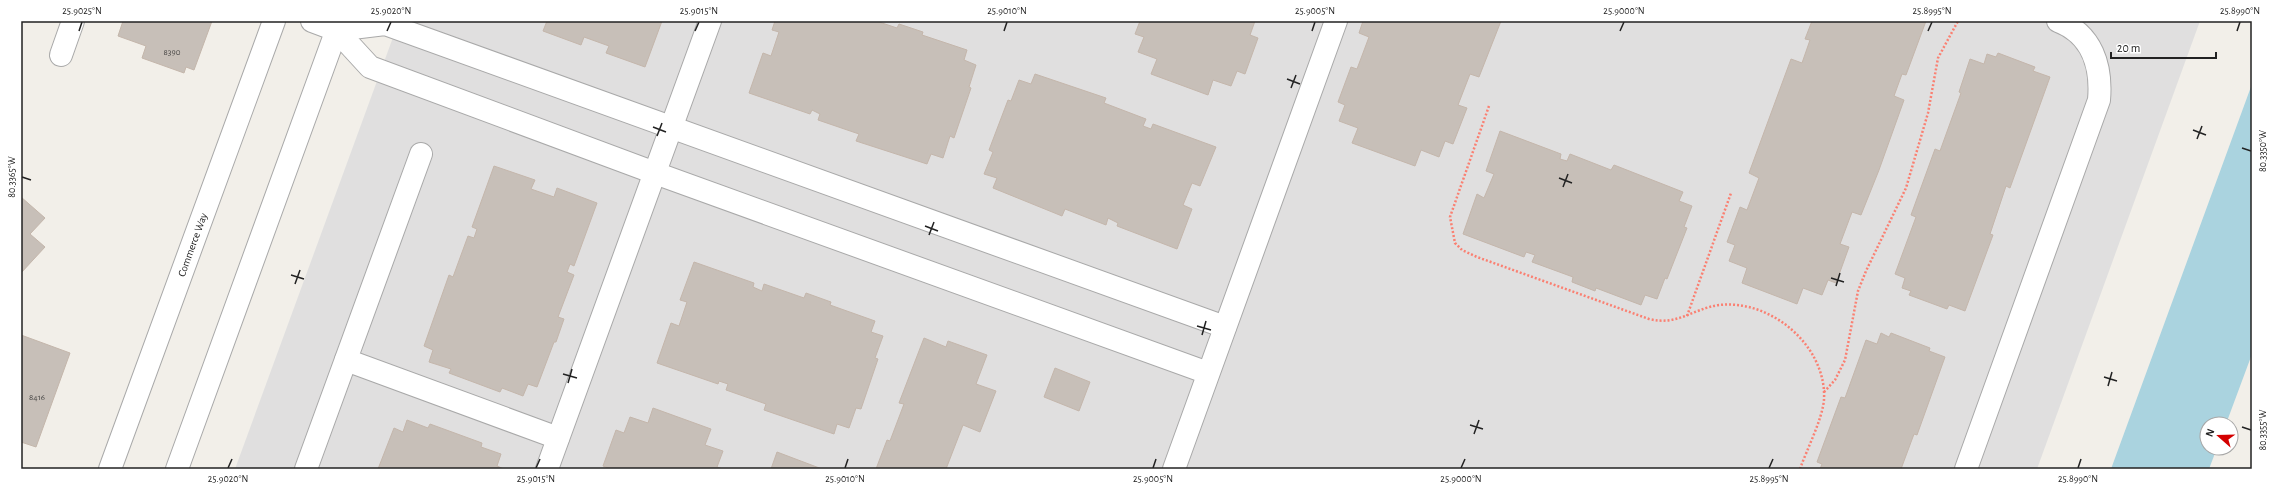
<svg xmlns="http://www.w3.org/2000/svg" width="2273" height="490" viewBox="0 0 2273 490" font-family="'Alegreya Sans',sans-serif">
<style>
.residential{fill:#e0dfdf}
.water{fill:#aad3df}
.building{fill:#c7bfb8;stroke:#c4b6ab}
.lines{fill:none;stroke-linecap:round;stroke-linejoin:round}
.minor-casing{stroke:#a9a9a9;stroke-width:24}
.tertiary-casing{stroke:#a9a9a9;stroke-width:24}
.path{stroke:#fa8072;stroke-width:2.5;stroke-dasharray:2 2;stroke-linecap:butt}
.minor{stroke:#fff;stroke-width:22}
.tertiary{stroke:#fff;stroke-width:22}
.ticks{fill:none;stroke:#222;stroke-width:1.5}
.labels{text-anchor:middle;stroke-width:3.5;stroke-linejoin:round;paint-order:stroke}
.number-label{font-size:9px;fill:#4b4948}
.street-label{font-size:11px;fill:#222;stroke:#fff}
.neatline{fill:none;stroke:#222;stroke-width:1.5}
.ticks-label{font-size:10px;text-anchor:middle;fill:#222}
</style>
<rect width="100%" height="100%" fill="#f2efe9"/>
<polygon class="residential" points="399,21 2200,21 2037,469 235,469"/>
<polygon class="water" points="2252,84 2252,354 2226,424 2207,424 2207,448 2217,448 2209,469 2111,469"/>
<g class="building">
<polygon points="123,21 212,21 194,70 186,67 184,73 142,58 146,46 118,36"/>
<polygon points="547,21 662,21 645,67 606,53 609,46 584,37 581,45 543,31"/>
<polygon points="775,21 876,21 897,28 899,24 923,32 922,35 967,50 964,60 976,65 969,87 971,88 954,138 950,136 943,158 931,154 927,164 856,141 859,134 818,120 820,114 812,110 810,114 749,93 763,53 771,56 779,32 772,30"/>
<polygon points="1140,21 1255,21 1250,35 1258,38 1245,74 1237,71 1231,86 1213,80 1208,95 1151,74 1157,59 1138,52 1144,37 1135,34"/>
<polygon points="1363,21 1501,21 1479,77 1470,74 1458,105 1467,108 1453,144 1445,141 1439,157 1421,150 1415,166 1352,143 1358,128 1339,121 1345,105 1338,102 1351,67 1357,69 1369,37 1359,33"/>
<polygon points="1812,21 1926,21 1906,75 1902,74 1894,96 1904,100 1879,170 1861,215 1852,212 1840,244 1849,247 1836,283 1828,280 1822,295 1803,288 1797,304 1742,283 1747,268 1729,261 1735,245 1727,242 1740,207 1747,210 1759,178 1749,173 1791,59 1802,63 1810,40 1805,39"/>
<polygon points="1998,53 2035,67 2033,71 2050,77 2010,188 2006,186 1990,234 1993,235 1965,311 1949,305 1947,309 1909,295 1911,291 1902,288 1905,278 1895,274 1916,217 1911,215 1935,149 1940,151 1961,93 1959,92 1970,59 1984,64 1987,54 1996,57"/>
<polygon points="1035,74 1106,98 1104,103 1146,119 1143,126 1151,129 1153,124 1216,147 1200,186 1192,183 1183,205 1192,209 1177,249 1117,226 1118,223 1108,218 1106,225 1065,209 1062,216 993,188 997,178 984,174 993,152 989,150 1008,100 1011,101 1019,80 1031,84"/>
<polygon points="1500,131 1561,154 1560,159 1567,161 1570,154 1611,170 1614,165 1683,192 1679,201 1692,206 1684,227 1687,228 1667,279 1665,278 1657,299 1645,295 1641,305 1596,288 1595,291 1572,282 1573,277 1532,262 1535,255 1526,252 1524,257 1463,234 1477,194 1484,198 1494,174 1486,171"/>
<polygon points="494,166 535,180 531,189 554,197 557,188 597,203 574,266 570,264 567,272 574,275 558,317 564,319 556,342 554,342 537,387 528,384 523,396 502,388 500,392 449,373 451,369 429,362 433,350 424,346 449,275 453,277 468,236 474,238 477,229 472,227"/>
<polygon points="21,197 45,218 30,234 45,247 21,273"/>
<polygon points="694,262 754,283 753,287 762,291 764,284 804,298 806,293 831,302 830,305 875,321 871,332 883,336 875,358 878,359 861,409 856,408 849,428 837,424 834,434 764,410 766,404 726,390 728,384 719,381 718,384 657,363 671,323 679,326 687,302 680,300"/>
<polygon points="1881,333 1889,337 1891,333 1930,348 1929,351 1945,357 1917,435 1914,434 1901,469 1820,469 1822,464 1817,462 1841,397 1845,398 1866,340 1877,344"/>
<polygon points="21,335 70,353 36,447 21,442"/>
<polygon points="924,338 946,347 948,341 987,355 976,384 996,391 980,432 963,425 946,469 876,469 887,440 890,441 904,404 899,403"/>
<polygon points="1055,368 1090,382 1079,411 1044,397"/>
<polygon points="653,408 711,429 705,445 723,451 717,467 723,469 611,469 603,466 616,430 624,433 630,417 648,423"/>
<polygon points="407,420 428,428 430,424 482,443 481,447 501,454 497,466 504,469 378,469 394,428 403,432"/>
<polygon points="777,452 822,469 771,469"/>
</g>
<g class="lines">
<g class="minor-casing">
<g id="minor">
<polyline points="312,21 336,30 385,24 1225,327"/>
<polyline points="336,30 370,67 655,173 1208,373"/>
<polyline points="61,55 73,21"/>
<polyline points="346,360 558,438"/>
<polyline points="306,469 421,154"/>
<polyline points="547,469 710,21"/>
<polyline points="1174,469 1336,21"/>
<path d="M1966,469L2099,100C2102,66 2092,34 2058,21"/>
</g>
</g>
<g class="tertiary-casing">
<g id="tertiary">
<path id="s1" d="M110,469L274,21"/>
<polyline points="177,469 340,21"/>
</g>
</g>
<g class="path">
<path d="M1489,106L1450,217L1455,243L1462,250L1477,257L1649,319C1678,326 1692,309 1719,305C1771,299 1827,346 1824,400C1822,420 1807,449 1800,469"/>
<polyline points="1687,316 1731,193"/>
<polyline points="1824,392 1835,380 1845,360 1858,291 1866,271 1906,188 1928,113 1938,58 1958,21"/>
</g>
<use href="#minor" class="minor"/>
<use href="#tertiary" class="tertiary"/>
</g>
<path class="ticks" d="M79,31L82,22M387,31L391,22M695,31L699,22M1004,31L1007,22M1312,31L1315,22M1620,31L1624,22M1928,31L1932,22M2237,31L2240,22M1287,79L1300,84M1291,88L1296,75M653,127L666,132M2193,130L2206,135M657,136L662,123M2197,139L2202,126M2242,148L2251,151M22,177L31,180M1559,178L1572,183M1563,187L1568,174M925,226L938,231M929,235L934,222M291,275L304,279M1831,278L1844,282M295,284L300,270M1836,286L1840,273M1197,326L1211,330M1202,335L1206,321M563,374L577,378M2104,377L2117,381M568,383L572,369M2108,386L2112,372M1470,425L1483,429M2242,427L2251,430M1474,434L1479,420M228,468L232,459M536,468L540,459M845,468L848,459M1153,468L1156,459M1461,468L1465,459M1769,468L1773,459M2078,468L2081,459"/>
<g class="labels">
<g class="number-label">
<text x="172" y="55">8390</text>
<text x="37" y="400">8416</text>
</g>
<g class="street-label">
<text dy="4" stroke="none"><textPath href="#s1" startOffset="239">Commerce Way</textPath></text>
</g>
</g>
<rect width="2273" height="490" fill="none" stroke="#ffffff" stroke-width="44"/>
<g transform="translate(2219 436) rotate(290)"><circle r="19" fill="#ffffff" stroke="#a7a7a7"/>
<path d="M0-3L7 15L0 10L-7 15Z" fill="#d40000"/>
<text y="-6" font-size="11" font-weight="bold" text-anchor="middle" fill="#222222">N</text>
</g>
<path d="M2111 52v6h105v-6" fill="none" stroke="#222222" stroke-width="2"/>
<text x="2117" y="52" font-size="12" fill="#222222" stroke="#ffffff" stroke-width="3" paint-order="stroke">20 m</text>
<rect x="22" y="22" width="2229" height="446" class="neatline"/>
<g class="ticks-label">
<text x="82" y="14">25.9025°N</text>
<text x="391" y="14">25.9020°N</text>
<text x="699" y="14">25.9015°N</text>
<text x="1007" y="14">25.9010°N</text>
<text x="1315" y="14">25.9005°N</text>
<text x="1624" y="14">25.9000°N</text>
<text x="1932" y="14">25.8995°N</text>
<text x="2240" y="14">25.8990°N</text>
<text transform="translate(2262 151) rotate(-90)" y="4">80.3350°W</text>
<text transform="translate(11 177) rotate(-90)" y="4">80.3365°W</text>
<text transform="translate(2262 430) rotate(-90)" y="4">80.3355°W</text>
<text x="228" y="482">25.9020°N</text>
<text x="536" y="482">25.9015°N</text>
<text x="845" y="482">25.9010°N</text>
<text x="1153" y="482">25.9005°N</text>
<text x="1461" y="482">25.9000°N</text>
<text x="1769" y="482">25.8995°N</text>
<text x="2078" y="482">25.8990°N</text>
</g>
</svg>
